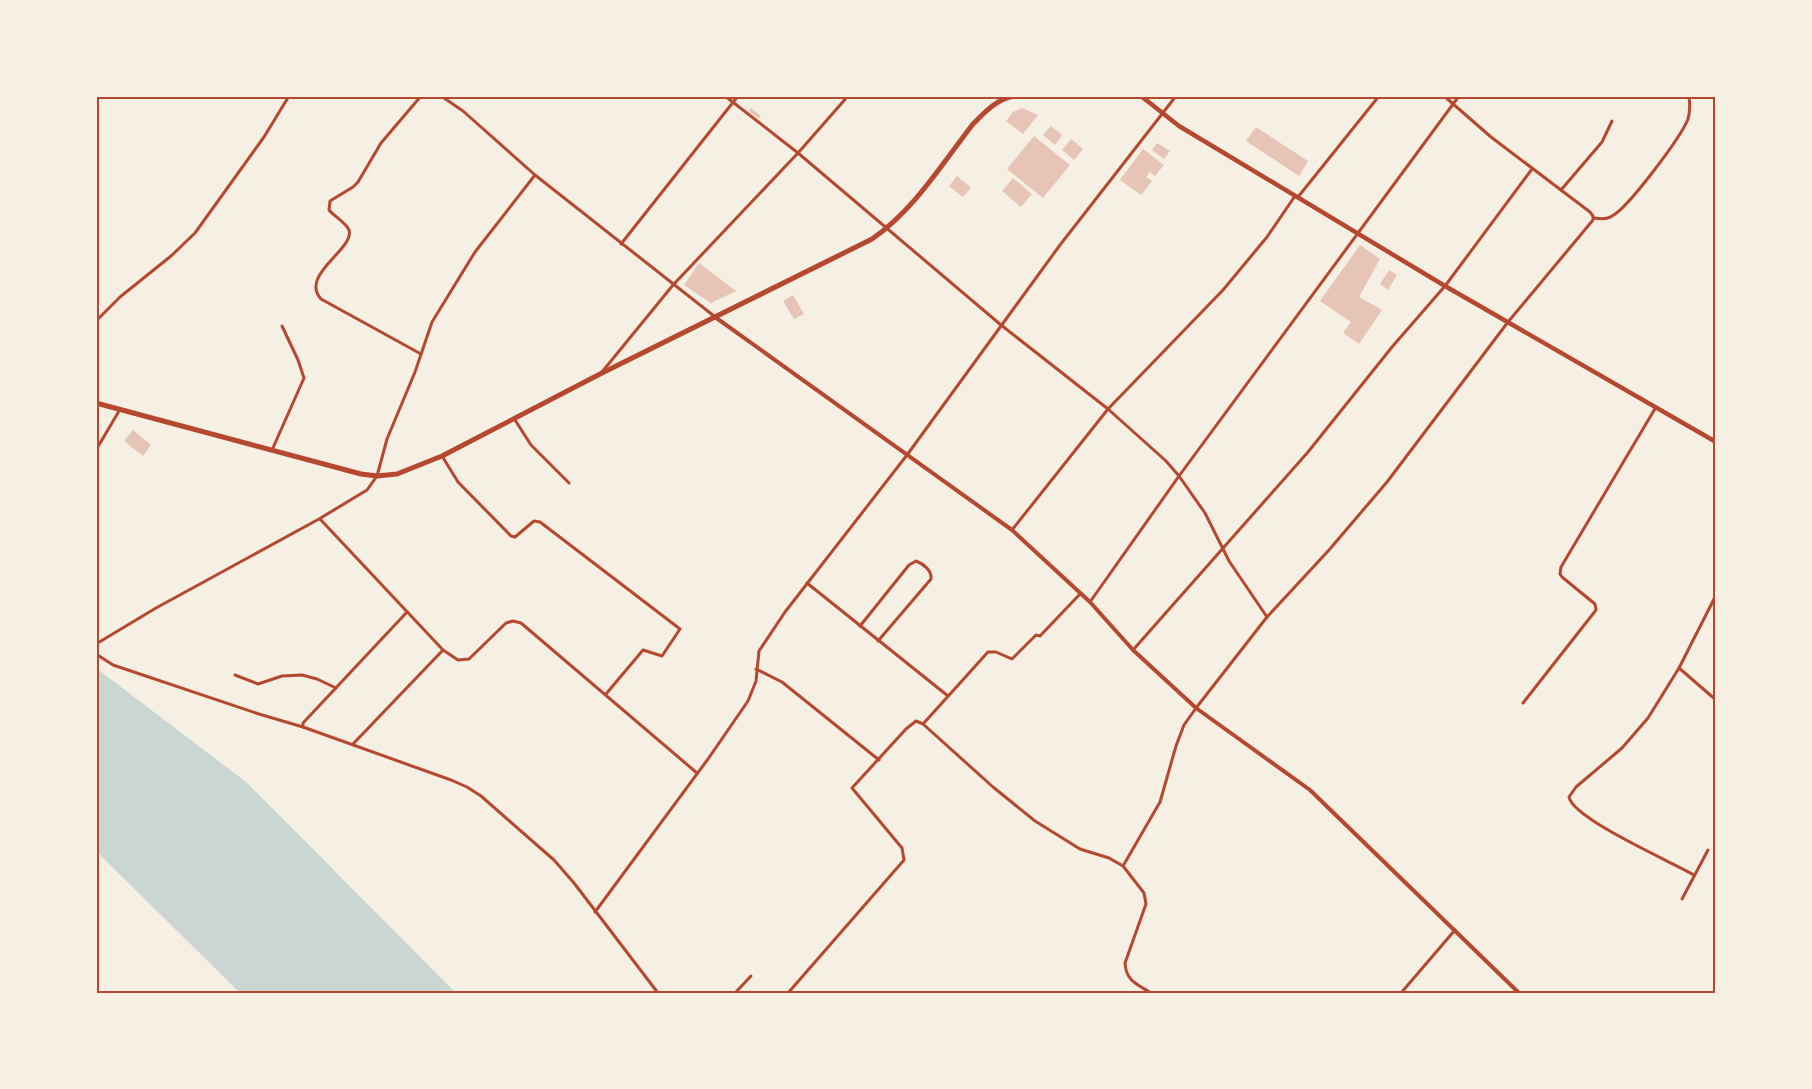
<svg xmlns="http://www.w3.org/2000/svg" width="1812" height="1089" viewBox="0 0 1812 1089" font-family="'PT Serif',serif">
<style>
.water{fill:#c9d6d2}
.building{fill:#e6c5b7}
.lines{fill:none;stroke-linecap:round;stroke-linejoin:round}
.minor{stroke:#b5482f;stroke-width:3}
.tertiary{stroke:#b5482f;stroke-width:4}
.secondary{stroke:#b5482f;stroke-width:4.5}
.trunk{stroke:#b5482f;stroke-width:5}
.neatline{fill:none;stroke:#b5482f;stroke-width:2}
</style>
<rect width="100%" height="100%" fill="#f6efe4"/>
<polygon class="water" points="96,668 246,782 456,993 240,993 96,851"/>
<g class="building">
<polygon points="751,108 761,116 759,119 749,111"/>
<polygon points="1022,108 1038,115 1023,134 1006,121 1013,112"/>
<polygon points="1051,126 1062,135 1055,145 1043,135"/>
<polygon points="1256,127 1308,161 1299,176 1246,141"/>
<polygon points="1034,136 1070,165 1043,198 1007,169"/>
<polygon points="1071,139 1083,149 1074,160 1062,150"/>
<polygon points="1157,143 1170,151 1164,159 1152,150"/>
<polygon points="1143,149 1164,165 1155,176 1150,172 1146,177 1152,181 1141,195 1120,180"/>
<polygon points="957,176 971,188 963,197 949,186"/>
<polygon points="1013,178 1032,194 1021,207 1002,191"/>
<polygon points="1360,245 1380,259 1359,297 1382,310 1359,344 1343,333 1351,322 1320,301"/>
<polygon points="699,263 736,291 711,303 684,285"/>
<polygon points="1389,270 1397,275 1388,290 1380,284"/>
<polygon points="793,295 804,314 794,319 783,301"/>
<polygon points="133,430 151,445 143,456 124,441"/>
</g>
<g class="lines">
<g class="minor">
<path d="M421,96L381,143L358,182L353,187L330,201L329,210C334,216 346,223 349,230C355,249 299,275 321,299L421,354"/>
<polyline points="441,96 463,111 535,175 714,316"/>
<polyline points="725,96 798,153 1001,325 1108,409 1166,461 1179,476 1205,513 1229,561 1267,617"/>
<polyline points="1561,190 1602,142 1612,121"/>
<polyline points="1298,197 1379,96"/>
<path d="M1594,218C1600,219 1607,220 1612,216C1628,208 1681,137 1688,119C1690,112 1690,104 1689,96"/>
<polyline points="621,244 738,96"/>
<polyline points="96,321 120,297 171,256 195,233 264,137 289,96"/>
<polyline points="602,372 673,285 798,153 848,96"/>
<polyline points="515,420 531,445 569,483"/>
<polyline points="96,450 119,411"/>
<polyline points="272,450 304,378 298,360 282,326"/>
<polyline points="442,456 458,482 511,536 515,537 534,521 540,522 680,629 662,656 643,650 606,694"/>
<polyline points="320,519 443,650 458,660 469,659 506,623 513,621 521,623 697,773"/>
<polyline points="1012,530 1108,409 1223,290 1267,237 1295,196"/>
<polyline points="807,583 948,696"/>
<polyline points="1090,602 1179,476 1459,96"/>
<polyline points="407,612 303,723 303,727 451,780 467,787 481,796 554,860 574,883 658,993"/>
<path d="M860,626L909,565L916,561C924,564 932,571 931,579L878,641"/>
<polyline points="96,644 156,608 319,519 367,490 377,476 387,439 415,372 432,322 475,252 535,175"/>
<polyline points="1133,650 1308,452 1392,347 1445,286 1532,169"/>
<polyline points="96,654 113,665 259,714 303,727"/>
<polyline points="1679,668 1716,700"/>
<polyline points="756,669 782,682 879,760"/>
<polyline points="235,675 258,684 282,676 302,675 317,679 336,688"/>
<polyline points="1523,703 1596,610 1595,604 1562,577 1560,574 1561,567 1656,407"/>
<polyline points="923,724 988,652 996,652 1012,659 1036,635 1040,636 1080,594"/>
<polyline points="353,744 443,650"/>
<polyline points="1123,866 1160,802 1176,746 1184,725 1196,708 1267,617 1329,550 1387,482 1508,322 1593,220 1593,216 1590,212 1491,137 1444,96"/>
<path d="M1694,875C1672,862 1573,819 1569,797L1576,787L1622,748L1648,718L1679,668L1716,595"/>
<polyline points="1682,899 1708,850"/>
<polyline points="595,912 708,759 748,701 756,681 759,651 785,612 907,455 1060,245 1176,96"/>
<polyline points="735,993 751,976"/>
<path d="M788,993L904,860L902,848L852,788L906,729L916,721L923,724L993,787L1035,821L1080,849L1109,858L1123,866L1144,893L1146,904L1125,963C1126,981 1137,984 1151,993"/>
<polyline points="1401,993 1455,930"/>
</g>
<polyline class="tertiary" points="715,317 1012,530 1090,602 1133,650 1196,708 1310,790 1519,993"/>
<polyline class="secondary" points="1141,96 1179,126 1445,286 1716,442"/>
<path class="trunk" d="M96,403L361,474L377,476L397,474L442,456L600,374L872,239C914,210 942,164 973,124C985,112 998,98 1015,96"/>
</g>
<rect width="1812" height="1089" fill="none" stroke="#f6efe4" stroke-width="195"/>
<rect x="98" y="98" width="1616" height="894" class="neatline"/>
</svg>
